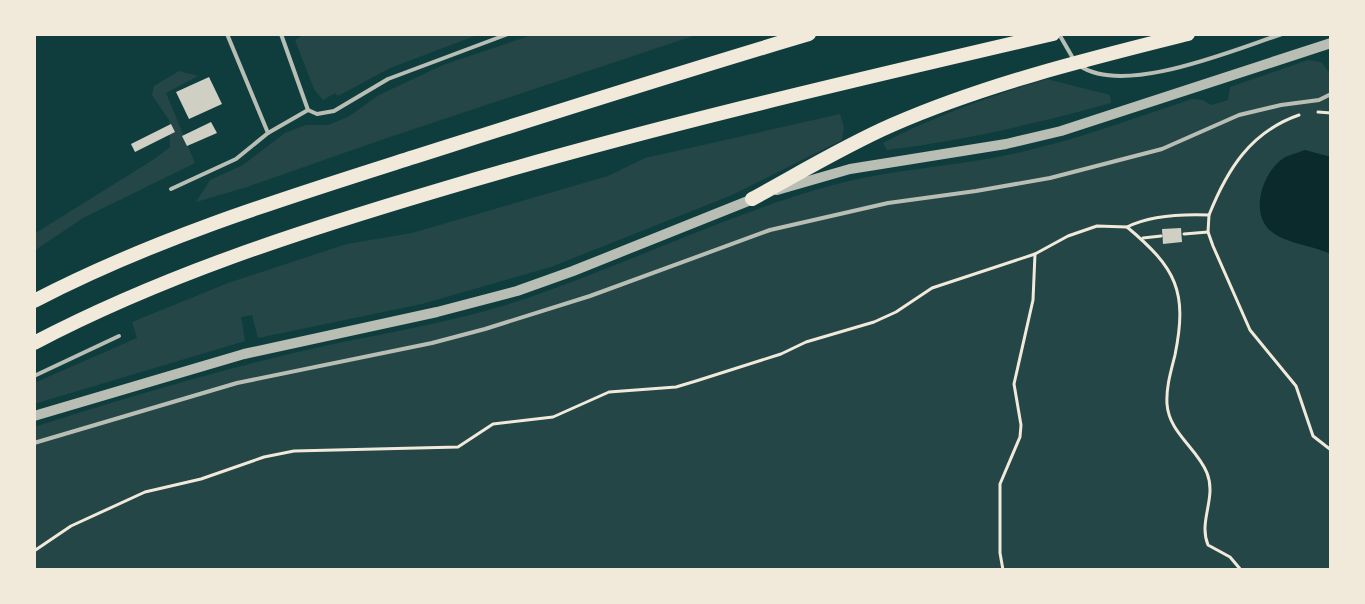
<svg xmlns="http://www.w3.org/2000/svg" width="1365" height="604" viewBox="0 0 1365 604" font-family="'Fira Sans Condensed',sans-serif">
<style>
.green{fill:#244646}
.water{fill:#0a2a2b}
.building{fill:#cfcfc3}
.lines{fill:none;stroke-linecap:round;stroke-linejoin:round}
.path{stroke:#f1e9da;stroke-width:3}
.service{stroke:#b8beb3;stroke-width:4}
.tertiary{stroke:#b8beb3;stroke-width:10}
.motorway{stroke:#f1e9da;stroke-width:14}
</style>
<rect width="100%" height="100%" fill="#0f3d3e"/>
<g class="green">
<polygon points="305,34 480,34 390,68 338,96 335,93 323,100 314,89 295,40"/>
<polygon points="535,34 699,34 378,141 247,187 196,202 210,180 243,165 285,133 306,125 328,125 348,117 379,95 443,65"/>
<path d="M1308,60L1321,62L1331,74V570H34V427C122,399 212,372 302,351C371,335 441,325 509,304C619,269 722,215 833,185C892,169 953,167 1012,154C1073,141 1132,119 1192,99L1203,100L1211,105L1228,100L1230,87Z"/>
<polygon points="179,71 198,76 166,93 195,163 83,218 34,251 34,234 156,158 170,147 169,120 152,95 154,86"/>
<path d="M1047,79L1110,95L1111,103C1036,124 964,140 887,150L883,143C935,116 991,96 1047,79Z"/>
<polygon points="840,114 844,127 842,140 732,195 551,267 422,304 258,338 252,315 241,317 245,341 34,404 34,383 137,338 132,322 228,283 347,244 412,233 608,176 645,158"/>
</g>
<path class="water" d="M1305,150L1331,157V254C1314,246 1285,243 1272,232C1249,214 1262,175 1281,160C1287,155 1298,153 1305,150Z"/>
<g class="building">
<polygon points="209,77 222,104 189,119 176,92"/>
<polygon points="211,122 217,133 187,146 182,136"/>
<polygon points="171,124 175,132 135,152 131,144"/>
<polygon points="1181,228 1182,242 1163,244 1162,229"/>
</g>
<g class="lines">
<g class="path">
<polyline points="1318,112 1331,113"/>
<path d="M1209,215C1227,170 1250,132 1299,115"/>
<path d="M1127,227C1151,215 1183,214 1209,215L1208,232L1213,246L1250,330L1296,386L1313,436L1331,450"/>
<polyline points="1184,234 1208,232"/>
<polyline points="1143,238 1161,236"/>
<path d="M34,551L71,526L145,492L201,479L264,457L294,451L458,447L493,424L553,417L609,392L676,387L696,381L781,354L806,342L874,322L896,312L932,288L1035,254L1068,236L1097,226L1127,227C1176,268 1188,291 1175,355C1171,371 1166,387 1167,404C1169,433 1197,448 1207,473C1217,498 1198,521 1208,545L1230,557L1241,570"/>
<polyline points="1003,570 1000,553 1000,484 1020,437 1021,425 1014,384 1033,300 1035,254"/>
</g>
<g class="service">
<polyline points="227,34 268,133"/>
<polyline points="281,34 308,110 317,114 334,111 388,79 508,34"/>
<polyline points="1059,34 1074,60"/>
<path d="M1080,66C1125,96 1233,50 1282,34"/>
<polyline points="171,189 236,159 268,133 308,110"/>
<polyline points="34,376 119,336"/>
<polyline points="34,443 237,383 432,343 485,329 590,296 770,230 888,203 976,191 1050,178 1162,149 1239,115 1281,105 1319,100 1331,94"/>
</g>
<g class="tertiary">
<polyline points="777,190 850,169 1006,144 1061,131 1331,43"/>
<polyline points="34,416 244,354 437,312 517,291 573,271 758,197"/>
</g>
<g class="motorway">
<path d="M752,199C798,174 844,146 892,125C986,84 1088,59 1188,34"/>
<path d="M34,301C155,238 285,198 414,157C546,115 677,73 809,34"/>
<path d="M34,343C162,276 298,232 436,191C639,130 846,82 1053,34"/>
</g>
</g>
<rect width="1365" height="604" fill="none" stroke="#f1e9da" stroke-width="72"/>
</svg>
